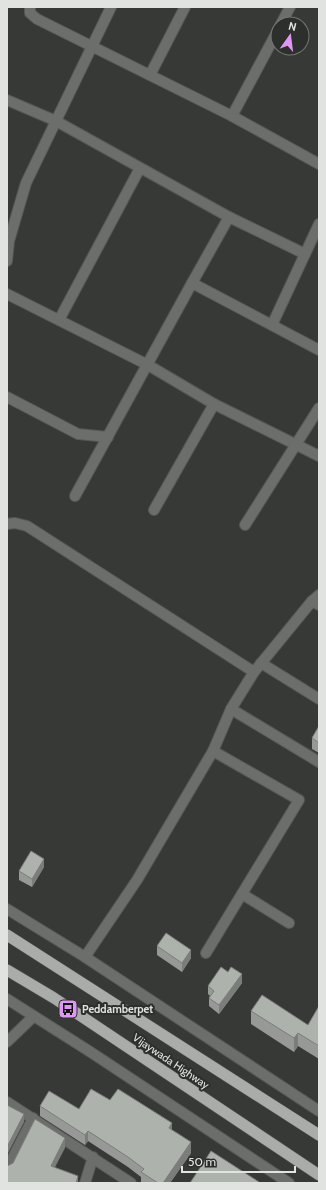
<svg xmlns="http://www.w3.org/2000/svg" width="326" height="1190" viewBox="0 0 326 1190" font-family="Cabin,sans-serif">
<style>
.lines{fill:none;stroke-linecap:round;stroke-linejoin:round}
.minor-casing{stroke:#555854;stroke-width:12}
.tertiary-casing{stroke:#555854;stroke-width:12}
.trunk-casing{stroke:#555854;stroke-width:12}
.minor{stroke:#6c6e6c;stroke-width:10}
.tertiary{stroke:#6c6e6c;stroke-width:10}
.trunk{stroke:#a9aca8;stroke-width:11}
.wall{fill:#969995}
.shaded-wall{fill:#7a7d79}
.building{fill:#aeb2ad;stroke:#7a7d79}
.labels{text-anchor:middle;stroke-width:4;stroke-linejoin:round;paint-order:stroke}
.poi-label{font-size:11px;font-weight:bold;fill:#e1e3e0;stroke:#2c2f2b;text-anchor:start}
.street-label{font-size:11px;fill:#e1e3e0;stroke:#2c2f2b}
</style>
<rect width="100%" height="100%" fill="#363935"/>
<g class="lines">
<g class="minor-casing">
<g id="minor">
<polyline points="30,7 30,13 37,19 232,116 319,164"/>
<polyline points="281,24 290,7"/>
<polyline points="150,75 185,7"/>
<polyline points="7,100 56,121 229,217 305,254"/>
<polyline points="232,116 278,30"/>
<polyline points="229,217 192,283 319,350"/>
<polyline points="7,261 9,241 26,183 111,7"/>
<polyline points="7,294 148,365 214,404 319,456"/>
<polyline points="59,320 140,168"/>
<polyline points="272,325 319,224"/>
<polyline points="7,397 78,434 108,437"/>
<polyline points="75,496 192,283"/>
<polyline points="154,510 214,404"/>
<polyline points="7,524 15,523 27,526 254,672"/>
<polyline points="245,525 319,408"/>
<polyline points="312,601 319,605"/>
<polyline points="261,663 319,699"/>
<polyline points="231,709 319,762"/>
<polyline points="242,894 289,923"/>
<polyline points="206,953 299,800 213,751"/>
<polyline points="7,1042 33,1017"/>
<polyline points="7,1102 131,1183"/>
<polyline points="7,1169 33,1118"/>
<polyline points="85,1183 93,1157"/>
</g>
</g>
<g class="tertiary-casing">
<g id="tertiary">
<polyline points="7,909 85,957 319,1111"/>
<polyline points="85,957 137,880 213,751 231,709 254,672 312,601 319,595"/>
<polyline points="7,999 89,1051 289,1183"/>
</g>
</g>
<g class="trunk-casing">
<g id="trunk">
<polyline points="7,935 319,1135"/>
<polyline points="7,970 54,998 319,1175"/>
</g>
</g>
<use href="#minor" class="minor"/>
<use href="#tertiary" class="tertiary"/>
<use href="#trunk" class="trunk"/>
</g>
<g class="wall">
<polygon points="319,726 319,753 312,749 312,738"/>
<polygon points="44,867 32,887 19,880 19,871"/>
<polygon points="157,946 191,958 182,972 157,955"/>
<polygon points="242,983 219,1014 209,1006 209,998 210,996 208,994 208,986"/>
<polygon points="319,1006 319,1059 298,1046 294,1052 251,1024 251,1011 308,1025"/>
<polygon points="110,1100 172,1130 191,1153 170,1183 142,1183 141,1182 141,1177 128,1167 88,1141 85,1145 40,1116 40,1106 79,1109"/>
</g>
<g class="shaded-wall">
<polygon points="44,859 44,867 32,887 32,879"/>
<polygon points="191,950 191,958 182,972 182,963"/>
<polygon points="242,974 242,983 219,1014 219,1005"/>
<polygon points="298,1033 298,1046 294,1052 294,1038"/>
<polygon points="24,1114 24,1122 7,1155 7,1147"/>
<polygon points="172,1123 172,1134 169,1128"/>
<polygon points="88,1131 88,1141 85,1145 85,1135"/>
<polygon points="65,1138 65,1148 51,1175 51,1166"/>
<polygon points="191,1142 191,1153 170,1183 163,1183"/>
<polygon points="78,1176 78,1183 76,1183"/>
</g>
<g class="building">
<polygon points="319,726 319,743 312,738"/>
<polygon points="31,851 44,859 32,879 19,871"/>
<polygon points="166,933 191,950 182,963 157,946"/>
<polygon points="221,967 228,972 231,967 242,974 219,1005 209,998 214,991 208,986"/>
<polygon points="262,995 308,1025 319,1006 319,1046 298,1033 294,1038 251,1011"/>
<polygon points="91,1089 110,1100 118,1089 172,1123 169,1128 191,1142 163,1183 158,1183 141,1172 144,1169 128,1157 88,1131 85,1135 40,1106 49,1091 79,1109"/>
<polygon points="7,1105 24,1114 7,1147"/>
<polygon points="35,1119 65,1138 51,1166 78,1176 76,1183 7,1183 7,1166 13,1163"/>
<polygon points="211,1151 259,1182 258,1183 190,1183"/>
</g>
<defs>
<g id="bus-square" transform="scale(1)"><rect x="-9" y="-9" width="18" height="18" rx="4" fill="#de98f3" stroke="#2c2f2b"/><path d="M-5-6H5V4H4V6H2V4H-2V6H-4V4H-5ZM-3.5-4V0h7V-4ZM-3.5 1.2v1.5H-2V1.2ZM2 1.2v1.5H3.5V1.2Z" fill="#111"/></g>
</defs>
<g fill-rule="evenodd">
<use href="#bus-square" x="68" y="1009"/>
</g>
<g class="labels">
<g class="poi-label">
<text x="82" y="1013">Peddamberpet</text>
</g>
<g class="street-label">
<text transform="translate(171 1061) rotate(34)" y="4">Vijaywada Highway</text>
</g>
</g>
<rect width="326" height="1190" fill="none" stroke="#e1e3e0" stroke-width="16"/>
<g transform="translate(290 36) rotate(14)"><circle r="19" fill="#2c2f2b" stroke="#747773"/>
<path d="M0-3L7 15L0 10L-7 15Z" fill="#de98f3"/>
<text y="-6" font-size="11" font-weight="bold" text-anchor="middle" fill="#e1e3e0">N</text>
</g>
<path d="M182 1166v6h113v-6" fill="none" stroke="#e1e3e0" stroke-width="2"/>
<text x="188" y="1166" font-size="12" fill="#e1e3e0" stroke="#2c2f2b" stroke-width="3" paint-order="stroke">50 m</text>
</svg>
